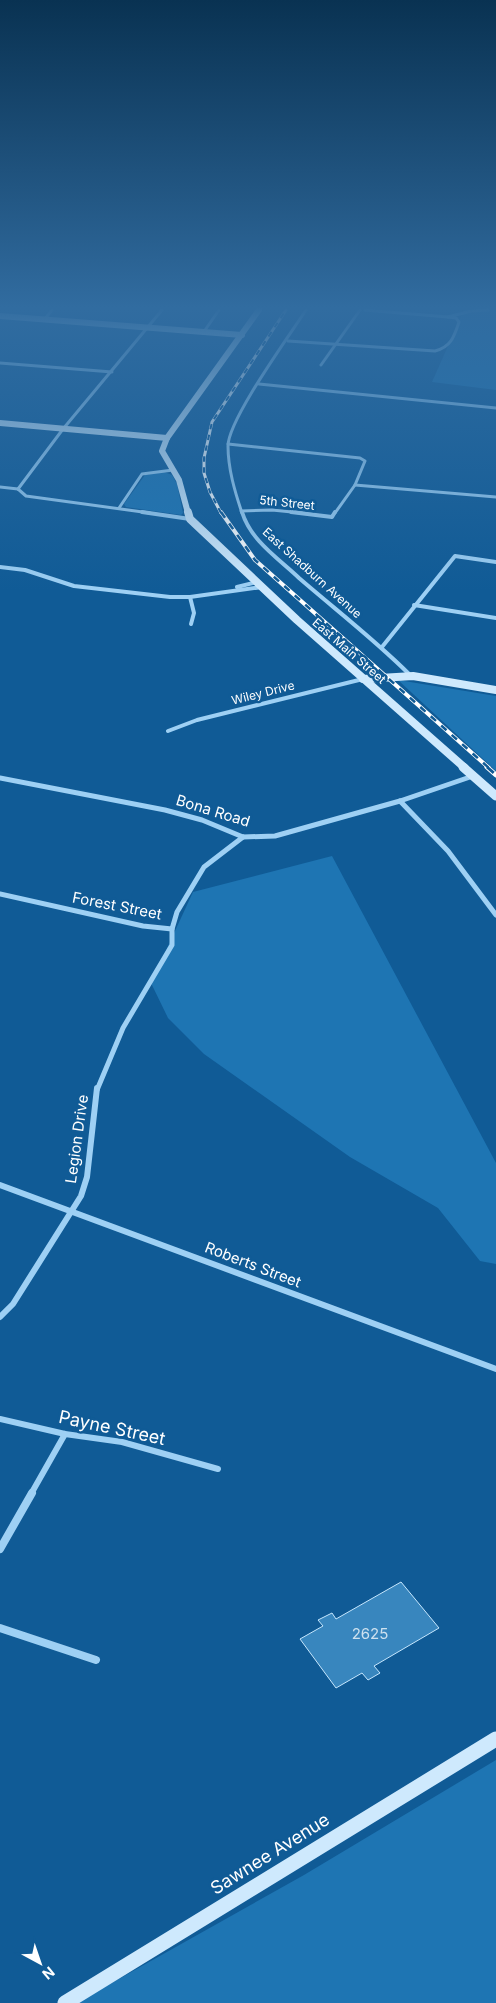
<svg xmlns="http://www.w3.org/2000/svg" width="496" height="2003" viewBox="0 0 496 2003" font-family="Inter,sans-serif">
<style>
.green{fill:#1e75b3}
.building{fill:#3886be;stroke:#c6e7fe}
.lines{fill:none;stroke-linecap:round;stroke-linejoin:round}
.street-far4{stroke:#9ed0f4;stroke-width:3}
.street-far3{stroke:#9ed0f4;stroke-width:4}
.street-far2{stroke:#9ed0f4;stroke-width:5}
.street-far1{stroke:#9ed0f4;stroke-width:6}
.street{stroke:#9ed0f4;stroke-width:8}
.secondary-far3{stroke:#cee9fd;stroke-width:6}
.secondary-far2{stroke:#cee9fd;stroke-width:8}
.secondary-far1{stroke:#cee9fd;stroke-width:9}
.secondary{stroke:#cee9fd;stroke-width:15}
.rail-far2-casing{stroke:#fff;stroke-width:3}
.rail-far1-casing{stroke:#fff;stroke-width:4}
.rail-casing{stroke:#fff;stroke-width:5}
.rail-far2{stroke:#105b96;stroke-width:2;stroke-dasharray:5.5;stroke-linecap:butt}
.rail-far1{stroke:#105b96;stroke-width:2.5;stroke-dasharray:7;stroke-linecap:butt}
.rail{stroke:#105b96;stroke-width:3;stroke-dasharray:9;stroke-linecap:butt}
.labels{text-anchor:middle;stroke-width:5;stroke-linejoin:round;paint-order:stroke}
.far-street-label{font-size:12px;fill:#fff;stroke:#105b96}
.street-label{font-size:15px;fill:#fff;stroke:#105b96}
.near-number-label{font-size:15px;fill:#cde1ef}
.near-street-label{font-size:18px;fill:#fff;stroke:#105b96}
</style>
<rect width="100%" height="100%" fill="#105b96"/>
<g class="green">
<polygon points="464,310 496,310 496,390 432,382"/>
<polygon points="164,472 172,475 177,484 183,513 181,515 126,507 124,504 145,475"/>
<polygon points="398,680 496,696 496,771"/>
<polygon points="332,856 496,1163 496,1264 480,1261 438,1208 350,1157 204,1054 168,1018 151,983 193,892"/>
<polygon points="496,1760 496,2003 76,2003 304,1875"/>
</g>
<polygon class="building" points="401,1582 439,1628 374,1666 380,1673 368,1680 362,1673 336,1688 300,1639 323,1626 318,1620 332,1613 336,1619"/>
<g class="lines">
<g class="street-far4">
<polyline points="365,310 448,317 471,311 488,310"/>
<polyline points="44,320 52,310"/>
<polyline points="203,333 219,310"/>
<path d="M288,341L435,351C451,347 454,337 459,322L456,318L448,317"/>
<polyline points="0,363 112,372"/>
<polyline points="321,365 360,310"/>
<polyline points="259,384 496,408"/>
<polyline points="228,444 360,458 365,461 355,485 335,513"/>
<polyline points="355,485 496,497"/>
<polyline points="0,487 18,489"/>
<polyline points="18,489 63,429 162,310"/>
<polyline points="18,489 26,496 150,513"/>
<polyline points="119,508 142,474 173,470"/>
<polyline points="241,511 272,510 302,513"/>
<path d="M242,513C235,492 228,469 228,446C228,420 289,336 306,310"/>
</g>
<g class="street-far3">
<polyline points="142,512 190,519"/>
<path d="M242,512C251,541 278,558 299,578C336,610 375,640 409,674"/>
<polyline points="291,512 332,517 335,512"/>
<polyline points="0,567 25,570 74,586 170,597 190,597 262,587"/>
<polyline points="237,587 257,582"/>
<polyline points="190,597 194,613 191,624"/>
<polyline points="414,605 496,618"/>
<polyline points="382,647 455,556 496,562"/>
<polyline points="168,731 197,720 363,679"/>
</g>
<g class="street-far2">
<polyline points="0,778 165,810 202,820 243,837 275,836 400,801 473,776"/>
<polyline points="400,801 448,851 496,915"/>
<polyline points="0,894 143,926 172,929 177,912 204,867 243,837"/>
<polyline points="97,1090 123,1028 172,945 172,929"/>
</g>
<g class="street-far1">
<polyline points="0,1185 496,1369"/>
<polyline points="0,1317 13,1304 81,1196 87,1177 97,1088"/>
<polyline points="0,1419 65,1434 122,1442 218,1469"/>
<polyline points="31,1494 65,1434"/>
</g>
<g class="street">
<polyline points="0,1549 32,1493"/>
<polyline points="0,1628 96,1660"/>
</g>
<g class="secondary-far3">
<polyline points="0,316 242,335"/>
<polyline points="0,423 167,438"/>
<polyline points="188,513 179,480 162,451 167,438 259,310"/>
</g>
<g class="secondary-far2">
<polyline points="188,512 190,519 297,620 465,768"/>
<polyline points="363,679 413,676 496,690"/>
</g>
<polyline class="secondary-far1" points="463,767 496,796"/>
<polyline class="secondary" points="65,2003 496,1739"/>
<g class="rail-far2-casing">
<polyline id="rail-far2" points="221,513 210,492 204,473 204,458 212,422 286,310"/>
</g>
<g class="rail-far1-casing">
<polyline id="rail-far1" points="221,512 255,560 489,768"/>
</g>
<g class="rail-casing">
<polyline id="rail" points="487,767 496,775"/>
</g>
<use href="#rail-far2" class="rail-far2"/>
<use href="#rail-far1" class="rail-far1"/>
<use href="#rail" class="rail"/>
</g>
<linearGradient id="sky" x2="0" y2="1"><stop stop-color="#093252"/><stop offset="0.52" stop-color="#316ca0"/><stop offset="1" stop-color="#316ca0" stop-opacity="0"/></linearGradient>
<rect width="496" height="591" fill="url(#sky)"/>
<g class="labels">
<g class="far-street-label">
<text transform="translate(287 503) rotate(6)" y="4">5th Street</text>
<text transform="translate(312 573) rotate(42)" y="4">East Shadburn Avenue</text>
<text transform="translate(349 651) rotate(41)" y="4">East Main Street</text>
<text transform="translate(263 693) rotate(-14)" y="4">Wiley Drive</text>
</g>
<g class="street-label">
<text transform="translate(213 811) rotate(17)" y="5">Bona Road</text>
<text transform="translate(117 906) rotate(11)" y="5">Forest Street</text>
<text transform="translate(77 1139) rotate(-82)" y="5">Legion Drive</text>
<text transform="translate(253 1265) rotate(21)" y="5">Roberts Street</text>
</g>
<g class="near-number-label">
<text x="370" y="1639">2625</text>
</g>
<g class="near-street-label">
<text transform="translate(112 1428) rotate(12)" y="6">Payne Street</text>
<text transform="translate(270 1854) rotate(-32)" y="6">Sawnee Avenue</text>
</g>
</g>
<g transform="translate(40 1963) rotate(140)" stroke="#105b96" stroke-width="4" paint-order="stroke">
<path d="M0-4L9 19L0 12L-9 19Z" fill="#ffffff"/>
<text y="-8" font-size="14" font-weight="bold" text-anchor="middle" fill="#ffffff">N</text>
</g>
</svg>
